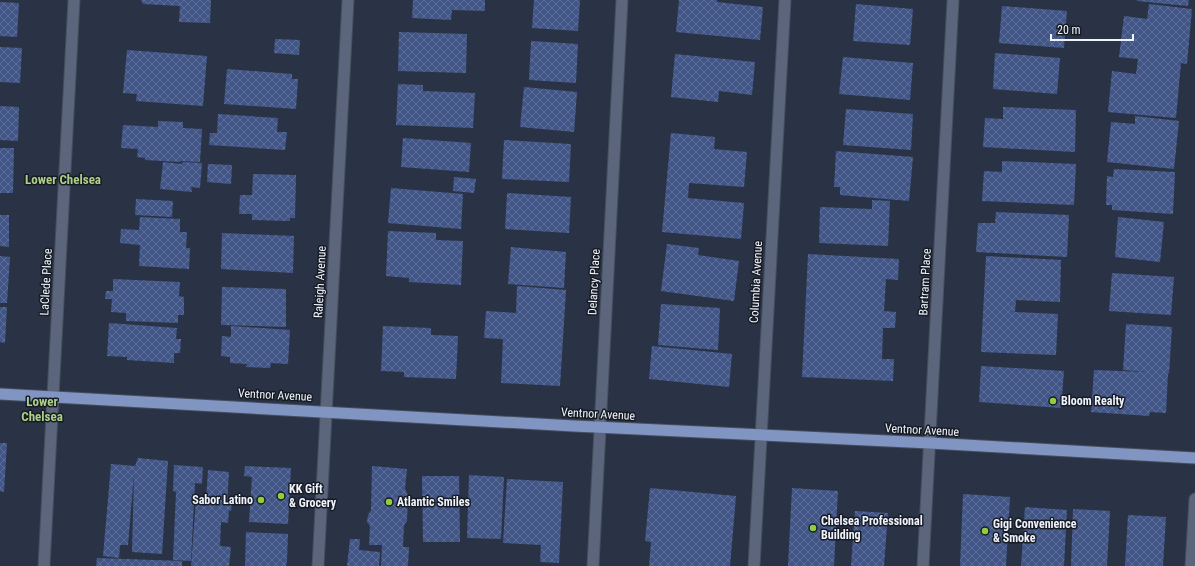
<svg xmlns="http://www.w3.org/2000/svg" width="1195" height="566" viewBox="0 0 1195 566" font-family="'Roboto Condensed',sans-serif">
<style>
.building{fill:url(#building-cross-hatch)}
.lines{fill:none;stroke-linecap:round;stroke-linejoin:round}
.minor-casing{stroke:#464e5f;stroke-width:13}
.primary-casing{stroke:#464e5f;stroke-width:13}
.minor{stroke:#5b657b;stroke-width:11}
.primary{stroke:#8195c2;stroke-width:11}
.poi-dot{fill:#90cd41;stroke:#171b23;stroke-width:1.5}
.labels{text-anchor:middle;stroke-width:3;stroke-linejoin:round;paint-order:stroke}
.street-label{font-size:12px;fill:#eff3fd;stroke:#171b23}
.poi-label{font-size:12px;font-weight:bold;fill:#eff3fd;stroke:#171b23;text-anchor:start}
.neighbourhood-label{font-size:13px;font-weight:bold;fill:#accf89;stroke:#171b23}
</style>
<defs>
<pattern id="building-cross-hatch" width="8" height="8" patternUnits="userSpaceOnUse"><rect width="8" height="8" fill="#415687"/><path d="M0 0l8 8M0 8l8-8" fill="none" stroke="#5d6f99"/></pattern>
</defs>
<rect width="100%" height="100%" fill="#2a3345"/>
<g class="building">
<polygon points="141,0 211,0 210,23 179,22 180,6 143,4"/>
<polygon points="413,0 485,0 485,11 452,10 451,20 412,18"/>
<polygon points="534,0 580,0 578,31 532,28"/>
<polygon points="679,0 717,0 717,2 763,7 760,40 676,32"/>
<polygon points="1137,0 1189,0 1188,6 1137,1"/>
<polygon points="0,2 19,3 17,37 0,36"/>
<polygon points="856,4 913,9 910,45 853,41"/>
<polygon points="1149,4 1192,9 1187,64 1181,63 1176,118 1108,112 1112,71 1136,74 1138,59 1119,57 1124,16 1147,19"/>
<polygon points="1002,6 1067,11 1064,48 999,43"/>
<polygon points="399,32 467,34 466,73 398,71"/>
<polygon points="275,39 300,40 299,55 274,53"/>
<polygon points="531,41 578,44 576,83 529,80"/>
<polygon points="0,47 22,48 20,83 0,82"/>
<polygon points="127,50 207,56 203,106 136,101 137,94 123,93"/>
<polygon points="995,53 1060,58 1057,94 993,89"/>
<polygon points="675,54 755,62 752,95 719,91 718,102 671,97"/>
<polygon points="843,57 913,63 910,100 839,94"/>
<polygon points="227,69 292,74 292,79 298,79 296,109 224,104"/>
<polygon points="398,84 423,85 423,91 475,93 473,128 396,125"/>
<polygon points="524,87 577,92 574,132 520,127"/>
<polygon points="0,106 19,107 18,141 0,140"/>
<polygon points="1003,107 1076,110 1075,152 983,147 985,118 1003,119"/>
<polygon points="846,109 913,114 911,150 843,145"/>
<polygon points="218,114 278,118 277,132 287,132 285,150 209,145 210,133 217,133"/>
<polygon points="1135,116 1179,121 1174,169 1107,162 1111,122 1135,124"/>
<polygon points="158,121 183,122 183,128 202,129 200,162 180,161 181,162 145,160 145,158 137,157 138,149 121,148 123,125 158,127"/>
<polygon points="671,133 715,137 714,149 747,152 744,187 689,183 688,198 744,203 741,239 662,232"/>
<polygon points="403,138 471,143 469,172 401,167"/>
<polygon points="504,140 571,144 569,182 502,179"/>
<polygon points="0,148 14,148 13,193 0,193"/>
<polygon points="836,151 913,157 909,201 840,195 840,187 834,187"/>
<polygon points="1002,161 1076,164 1074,205 982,201 984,171 1002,172"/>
<polygon points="163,162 182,164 182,162 202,163 200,188 191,187 192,192 160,189"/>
<polygon points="208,164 232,165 231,184 207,182"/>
<polygon points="1114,169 1175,172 1173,214 1112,210 1112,205 1106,205 1107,176 1113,177"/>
<polygon points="253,174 296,175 295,218 290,218 290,221 252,220 252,214 239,214 240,195 252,195"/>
<polygon points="454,177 476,179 474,193 453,191"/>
<polygon points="391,188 463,194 461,229 388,223"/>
<polygon points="507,193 571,197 569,233 505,229"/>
<polygon points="136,199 173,201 172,217 135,215"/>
<polygon points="872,200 890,201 888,246 819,243 820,207 872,209"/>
<polygon points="996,212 1069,215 1067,257 976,252 978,223 995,223"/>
<polygon points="0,215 9,215 9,247 0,246"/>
<polygon points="140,217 180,219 180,232 187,232 186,248 190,248 189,269 139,266 140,245 120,243 121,229 139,230"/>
<polygon points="1118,217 1164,222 1160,262 1115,257"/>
<polygon points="388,231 436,233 436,240 463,241 461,285 409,282 409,278 386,276"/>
<polygon points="222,233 294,236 293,273 221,269"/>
<polygon points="667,244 699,248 698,255 739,261 734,301 661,291"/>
<polygon points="511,247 566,252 564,288 508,284"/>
<polygon points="808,254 899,259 898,280 886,279 884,311 896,312 895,328 883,328 882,359 894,359 893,381 802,377"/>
<polygon points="0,256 10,257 7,303 0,303"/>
<polygon points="986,256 1061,260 1060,302 1016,300 1015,312 1058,314 1056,355 981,352"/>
<polygon points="1112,273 1174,277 1171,315 1109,311"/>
<polygon points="113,279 180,282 179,296 184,297 184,315 178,315 178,323 126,321 126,313 111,312 112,299 105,299 106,291 113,291"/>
<polygon points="517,286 566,290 560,386 501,383 503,339 484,338 486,311 516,313"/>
<polygon points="222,287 286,289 286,327 221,325"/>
<polygon points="661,304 720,308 718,350 658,345"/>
<polygon points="0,307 7,307 5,343 0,342"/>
<polygon points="109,323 177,328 176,339 181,339 180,353 174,353 174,363 127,360 127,357 107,356"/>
<polygon points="1126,324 1172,327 1169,374 1168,373 1166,413 1150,412 1149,416 1091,412 1094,370 1147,372 1123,370"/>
<polygon points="231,326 290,330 288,364 271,363 270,368 246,367 247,364 230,363 230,357 221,356 222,336 231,337"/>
<polygon points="383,326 431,328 431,335 458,336 456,379 404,377 404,372 381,371"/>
<polygon points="652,346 732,354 729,387 649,379"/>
<polygon points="981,366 1064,371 1061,408 979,402"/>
<polygon points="0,443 7,443 4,492 0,491"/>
<polygon points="138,458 168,461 162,554 132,552 134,474 128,545 120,545 119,558 103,556 111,464 135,466"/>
<polygon points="174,465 203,467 202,484 195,483 191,561 173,560 176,492 173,491"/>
<polygon points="245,466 291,468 288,524 249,522 252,477 244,476"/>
<polygon points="372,466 407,469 405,489 408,495 407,521 404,525 403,547 409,547 408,566 381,566 382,545 369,545 370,526 367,522 368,515 371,510"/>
<polygon points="208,470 229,472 227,504 232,504 231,511 229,510 228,523 221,522 220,546 231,547 229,566 191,566 196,500 206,500"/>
<polygon points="469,475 504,477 501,539 467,538"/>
<polygon points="422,476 459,476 460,542 423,542"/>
<polygon points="507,479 563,482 559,563 540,562 541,545 503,543"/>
<polygon points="650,488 736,496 730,566 649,566 651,542 645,541"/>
<polygon points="792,488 838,491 834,566 788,566"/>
<polygon points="963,494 1010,497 1006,566 960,566"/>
<polygon points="1025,507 1067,510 1064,566 1021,566"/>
<polygon points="1073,509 1110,511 1107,566 1071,566"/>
<polygon points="855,511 888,513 884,566 851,566"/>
<polygon points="1128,515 1166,517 1163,566 1125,566"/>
<polygon points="246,532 288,534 287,561 274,560 287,561 286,566 245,566"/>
<polygon points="350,539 360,539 359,550 380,552 379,566 347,566"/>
<polygon points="97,558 182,561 182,566 96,566"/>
</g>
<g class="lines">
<g class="minor-casing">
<g id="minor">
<polyline points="44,566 74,0"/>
<polyline points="318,566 348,0"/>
<polyline points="593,566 622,0"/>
<polyline points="754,566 785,0"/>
<polyline points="923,566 953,0"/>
<polyline points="1191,566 1195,499"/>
</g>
</g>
<g class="primary-casing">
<polyline id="primary" points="0,394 574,426 930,443 1195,458"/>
</g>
<use href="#minor" class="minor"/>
<use href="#primary" class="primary"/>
</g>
<g class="poi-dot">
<circle cx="1053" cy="401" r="4"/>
<circle cx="281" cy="496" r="4"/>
<circle cx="261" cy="500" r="4"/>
<circle cx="389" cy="502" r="4"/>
<circle cx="813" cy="528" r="4"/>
<circle cx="985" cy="531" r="4"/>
</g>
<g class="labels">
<g class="street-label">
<text transform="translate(46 282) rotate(-87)" y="4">LaClede Place</text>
<text transform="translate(320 282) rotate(-87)" y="4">Raleigh Avenue</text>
<text transform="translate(594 282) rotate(-87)" y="4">Delancy Place</text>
<text transform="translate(756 282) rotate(-87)" y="4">Columbia Avenue</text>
<text transform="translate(925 282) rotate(-87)" y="4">Bartram Place</text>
<text transform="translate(275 395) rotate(3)" y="4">Ventnor Avenue</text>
<text transform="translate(598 414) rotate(3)" y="4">Ventnor Avenue</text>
<text transform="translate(922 430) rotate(3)" y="4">Ventnor Avenue</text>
</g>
<g class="poi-label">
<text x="1061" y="405">Bloom Realty</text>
<text x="289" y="493">KK Gift<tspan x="289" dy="14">&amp; Grocery</tspan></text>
<text x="253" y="504" text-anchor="end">Sabor Latino</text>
<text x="397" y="506">Atlantic Smiles</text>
<text x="821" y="525">Chelsea Professional<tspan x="821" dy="14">Building</tspan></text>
<text x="993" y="528">Gigi Convenience<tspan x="993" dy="14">&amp; Smoke</tspan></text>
</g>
<g class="neighbourhood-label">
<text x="63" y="184">Lower Chelsea</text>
<text x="42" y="406">Lower<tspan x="42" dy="15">Chelsea</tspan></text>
</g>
</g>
<path d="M1051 34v6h82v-6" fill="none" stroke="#eff3fd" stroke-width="2"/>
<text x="1057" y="34" font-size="12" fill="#eff3fd" stroke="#171b23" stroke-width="3" paint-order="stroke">20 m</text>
</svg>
